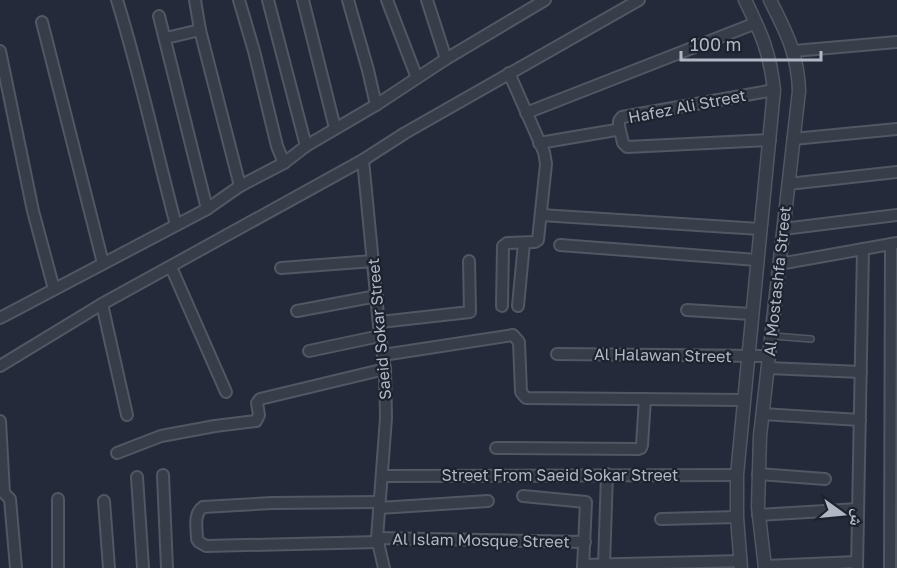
<svg xmlns="http://www.w3.org/2000/svg" width="897" height="568" viewBox="0 0 897 568" font-family="'Golos Text','Noto Naskh Arabic',sans-serif">
<style>
.lines{fill:none;stroke-linecap:round;stroke-linejoin:round}
.service-casing{stroke:#525764;stroke-width:8}
.minor-casing{stroke:#525764;stroke-width:14}
.tertiary-casing{stroke:#525764;stroke-width:15}
.service{stroke:#373d49;stroke-width:5}
.minor{stroke:#373d49;stroke-width:10}
.tertiary{stroke:#373d49;stroke-width:12}
.labels{text-anchor:middle;stroke-width:4.5;stroke-linejoin:round;paint-order:stroke}
.street-label{font-size:16px;fill:#b2b7c5;stroke:#1c222e}
</style>
<rect width="100%" height="100%" fill="#242a39"/>
<g class="lines">
<g class="service-casing">
<polyline id="service" points="773,336 811,339"/>
</g>
<g class="minor-casing">
<g id="minor">
<path d="M117,0C140,74 156,150 176,225"/>
<polyline points="195,0 200,30 240,186"/>
<polyline points="239,0 254,51 277,146 284,163"/>
<polyline points="268,0 306,146"/>
<polyline points="303,0 335,128"/>
<polyline points="348,0 368,70 376,105"/>
<polyline points="387,0 417,78"/>
<polyline points="427,0 446,59"/>
<polyline points="159,16 207,209"/>
<polyline points="42,22 103,263"/>
<polyline points="166,38 200,30"/>
<polyline points="0,51 33,211 54,289"/>
<polyline points="794,51 897,42"/>
<polyline points="526,113 756,23"/>
<polyline points="619,126 623,143 627,147 770,140"/>
<polyline points="793,139 897,129"/>
<polyline points="539,143 616,130 619,128 619,121 622,117 774,90"/>
<polyline points="363,160 380,336 385,369 386,418 377,538 384,568"/>
<polyline points="788,184 897,172"/>
<polyline points="541,215 760,229"/>
<polyline points="783,229 897,215"/>
<polyline points="560,245 757,260"/>
<polyline points="779,264 897,243"/>
<polyline points="171,267 226,392"/>
<polyline points="281,268 373,261"/>
<polyline points="102,304 127,415"/>
<polyline points="502,306 503,246 507,243 535,242 538,240 546,164 544,152 509,73"/>
<polyline points="518,306 524,243"/>
<polyline points="687,310 751,314"/>
<polyline points="297,311 377,296"/>
<polyline points="0,318 207,209 240,186 284,163 306,146 376,105 446,59 545,0"/>
<polyline points="380,322 470,312 469,261"/>
<polyline points="309,351 380,336"/>
<polyline points="557,354 769,356"/>
<polyline points="383,355 513,335 519,342 521,392 526,398 744,400"/>
<polyline points="0,366 102,304 363,160 405,133 639,0"/>
<polyline points="768,368 861,372"/>
<polyline points="762,414 860,420"/>
<polyline points="0,421 4,493 10,499 16,568"/>
<polyline points="496,448 638,449 641,448 642,445 645,399"/>
<polyline points="117,453 161,436 215,426 256,421 259,415 257,403 260,399 385,369"/>
<polyline points="758,474 825,479"/>
<polyline points="163,475 167,568"/>
<polyline points="382,476 737,475"/>
<polyline points="137,477 143,568"/>
<polyline points="523,496 586,502 583,568"/>
<polyline points="104,501 109,568"/>
<polyline points="379,508 488,501"/>
<polyline points="758,515 858,509"/>
<polyline points="661,519 737,517"/>
<polyline points="377,538 585,542"/>
<path d="M378,542L206,546L199,542L197,539C197,528 193,514 203,507L272,503L379,502"/>
<polyline points="583,565 741,561"/>
<polyline points="604,565 607,474"/>
<polyline points="765,566 857,562"/>
<polyline points="58,568 58,499"/>
<polyline points="857,568 863,249"/>
<polyline points="890,568 891,244"/>
</g>
</g>
<g class="tertiary-casing">
<g id="tertiary">
<path d="M741,568L737,517V475L774,90C770,52 761,33 745,0"/>
<path d="M765,568L758,507L760,436L799,91C798,54 786,32 770,0"/>
</g>
</g>
<use href="#service" class="service"/>
<use href="#minor" class="minor"/>
<use href="#tertiary" class="tertiary"/>
</g>
<g class="labels">
<g class="street-label">
<text transform="translate(687 106) rotate(-11)" y="6">Hafez Ali Street</text>
<text transform="translate(777 281) rotate(-84)" y="6">Al Mostashfa Street</text>
<text transform="translate(379 329) rotate(-95)" y="6">Saeid Sokar Street</text>
<text transform="translate(663 355) rotate(1)" y="6">Al Halawan Street</text>
<text x="560" y="481">Street From Saeid Sokar Street</text>
<text transform="translate(481 540) rotate(1)" y="6">Al Islam Mosque Street</text>
</g>
</g>
<g transform="translate(843 514) rotate(105)" stroke="#1c222e" stroke-width="4.5" paint-order="stroke">
<path d="M0-4.5L10 22L0 15L-10 22Z" fill="#b2b7c5"/>
<text y="-9" font-size="16" font-weight="bold" text-anchor="middle" fill="#b2b7c5">ش</text>
</g>
<path d="M681 51v9h140v-9" fill="none" stroke="#b2b7c5" stroke-width="3"/>
<text x="690" y="51" font-size="18" fill="#b2b7c5" stroke="#1c222e" stroke-width="4.5" paint-order="stroke">100 m</text>
</svg>
